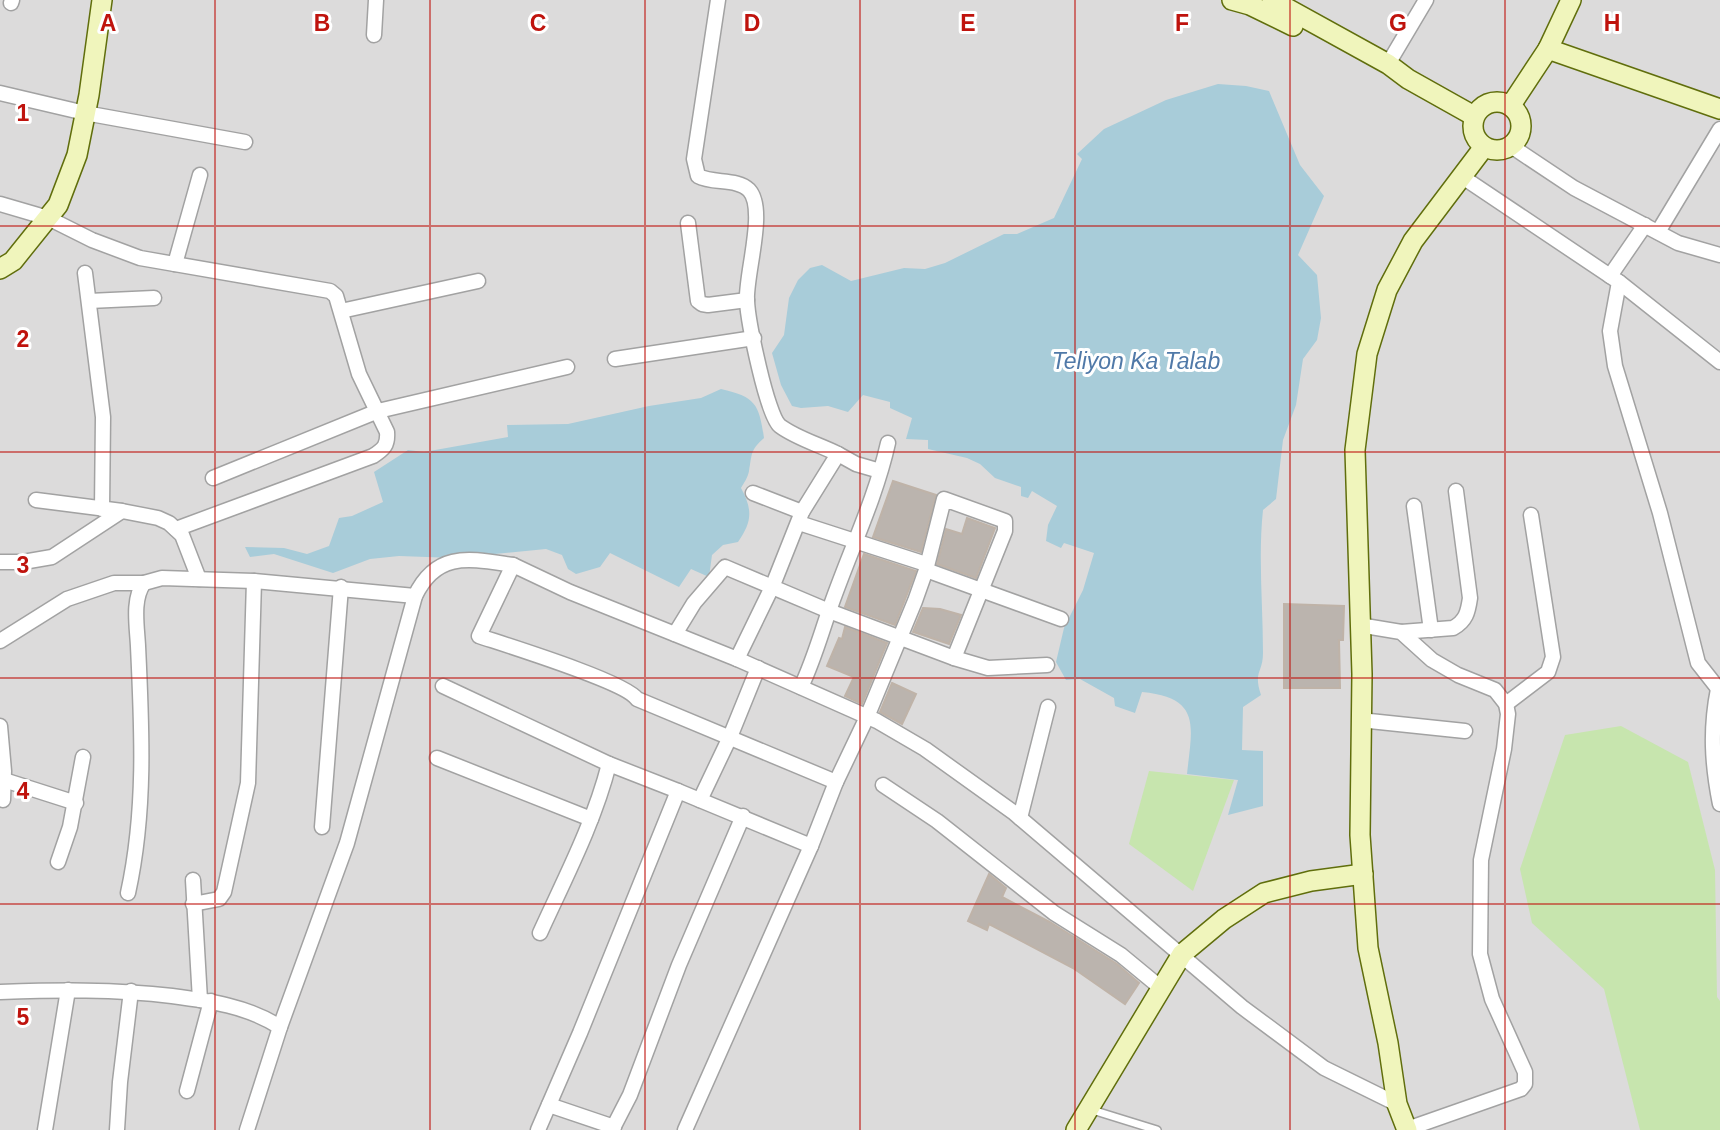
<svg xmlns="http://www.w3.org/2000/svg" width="1720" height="1130" viewBox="0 0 1720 1130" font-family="Arial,sans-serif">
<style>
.residential{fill:#dcdbdb}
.grass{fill:#c7e5ae}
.water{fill:#a8ccd9}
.building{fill:#bbb4ae;stroke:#bfb3a8;stroke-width:2}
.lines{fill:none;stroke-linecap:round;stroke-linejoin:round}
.lane-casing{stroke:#a2a2a2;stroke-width:10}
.street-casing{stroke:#a2a2a2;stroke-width:17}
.secondary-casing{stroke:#606e0c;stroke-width:22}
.lane{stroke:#fff;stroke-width:7}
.street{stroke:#fff;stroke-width:14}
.secondary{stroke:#f0f5bc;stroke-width:19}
.grid{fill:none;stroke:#bf130d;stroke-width:2;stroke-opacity:0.55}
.labels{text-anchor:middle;stroke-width:6;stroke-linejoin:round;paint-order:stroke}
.water-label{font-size:23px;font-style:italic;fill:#5079a8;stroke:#fff}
.grid-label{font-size:23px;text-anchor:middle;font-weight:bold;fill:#bf130d;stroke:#fff;stroke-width:6;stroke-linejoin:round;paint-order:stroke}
</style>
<rect width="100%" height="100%" fill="#eeebe5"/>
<rect class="residential" x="0" y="0" width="1720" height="1130"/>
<g class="grass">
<polygon points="1621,726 1688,762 1715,870 1717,997 1720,1001 1720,1130 1640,1130 1604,989 1532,923 1520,869 1565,735"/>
<polygon points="1149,771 1234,780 1193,891 1129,844"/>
</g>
<g class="water">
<path d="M1218,84L1246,86L1269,91L1300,165L1324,196L1298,255L1317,275L1321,318L1317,340L1303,359L1296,405L1283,440L1276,499L1263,510C1258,557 1263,605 1263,653C1263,673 1253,671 1261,695L1243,707L1242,750L1263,751V806L1228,815L1238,780L1187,774C1192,726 1202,698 1142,692L1135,713L1115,706L1114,698L1080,679L1066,680L1056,662L1064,628L1083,590L1094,553L1064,543L1061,548L1046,541L1048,525L1057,506L1032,491L1028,498L1021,496V487L995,478L980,464L967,458L928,449V440L906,439L912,418L890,408V402L863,395L848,412L828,406L801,408L792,406L781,385L772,353L784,335L789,298L798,280L810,268L822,265L851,281L904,268L925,269L945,263L1004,234H1017L1054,218L1082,159L1077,154L1104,129L1166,100Z"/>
<path d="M721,389C755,397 759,403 764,438C750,450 752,455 749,471C748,477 744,483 741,488C753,510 752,522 738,542L723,545L712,555L709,577L691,569L679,587L610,553L600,567L576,574L568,569L562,555L546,549L455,558L399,556L370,559L333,573L274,554L250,557L245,547L284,548L307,554L329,546L339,518L352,516L383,502L374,472L408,450L424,452L508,437L507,425L568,424L649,406L701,398Z"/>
</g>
<g class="building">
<polygon points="893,481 936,495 921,552 873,537"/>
<polygon points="967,518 995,528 976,578 937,564 946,529 962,534"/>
<polygon points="864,554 916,571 895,625 845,607"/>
<polygon points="1284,604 1344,606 1343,640 1339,640 1340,688 1284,688"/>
<polygon points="923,608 940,609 961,615 949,644 913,632"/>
<polygon points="845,627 887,643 862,704 845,696 854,677 827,666 839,638 842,639"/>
<polygon points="892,683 916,694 902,724 880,712"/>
<polygon points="989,874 1006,888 1002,897 1050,922 1117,964 1139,983 1125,1004 1073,968 989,924 987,930 968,921"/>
</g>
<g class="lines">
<g class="lane-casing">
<polyline id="lane" points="1089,1109 1157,1130"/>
</g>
<g class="street-casing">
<g id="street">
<path d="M718,0L694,159L698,176C713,184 737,178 749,190C767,209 745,276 747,301C748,321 767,416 780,426C796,438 820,445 838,454L802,512L773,585L737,659L570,592L513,565L479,636C506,645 626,682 637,699L836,782"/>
<polyline points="11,3 12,0"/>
<polyline points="374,35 376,0"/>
<polyline points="1388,64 1426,0"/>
<polyline points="0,93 85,113 245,142"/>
<polyline points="1511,146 1574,188 1678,243 1720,255"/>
<polyline points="1461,176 1619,282 1610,331 1615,366 1660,513 1698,663 1720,691"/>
<path d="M0,204L48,218L92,240L140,258L330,291L336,296L359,374L387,432C388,445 384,449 373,456L176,529"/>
<polyline points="688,223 698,301 702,304 708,305 747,300"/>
<polyline points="1658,232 1720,129"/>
<polyline points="175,264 200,175"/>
<polyline points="85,273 103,417 102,509"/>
<polyline points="1610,276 1645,225"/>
<polyline points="1619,282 1720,362"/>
<polyline points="89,301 154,298"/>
<polyline points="341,311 478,281"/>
<polyline points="615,359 754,338"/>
<polyline points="838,454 856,464 880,471"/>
<polyline points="213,478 378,411 567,367"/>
<polyline points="753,493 802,512"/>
<polyline points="36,500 122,511 158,518 169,523 182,535 199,579"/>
<polyline points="1414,506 1431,630"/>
<polyline points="799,523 926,564"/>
<polyline points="0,562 23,562 52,557 122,511"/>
<polyline points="926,570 1061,619"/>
<polyline points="1359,625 1401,632 1432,660 1458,675 1495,690 1506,704 1508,714 1504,749 1481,860 1480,954 1492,999 1525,1072 1525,1084 1521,1089 1407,1129"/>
<path d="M1401,632L1453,628C1466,621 1468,612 1470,598L1456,491"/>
<polyline points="675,634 694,603 725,567 829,611 954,658 1005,531 1005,521 944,499 926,570 915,601 867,717 836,782 811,846 685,1130"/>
<polyline points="0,641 67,599 114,583 144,583"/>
<polyline points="954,658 988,668 1047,665"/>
<polyline points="737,659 877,721 925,749 1013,812 1242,1007 1324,1068 1397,1104"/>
<polyline points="443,686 609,764"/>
<path d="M801,687C813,662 820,637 829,611C848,555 875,501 888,443"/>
<path d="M1718,689C1710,729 1712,764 1720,804"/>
<polyline points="1506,704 1548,672 1553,657 1531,515"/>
<polyline points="1360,720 1465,731"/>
<polyline points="0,726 4,771 3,800"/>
<polyline points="437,758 591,819"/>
<polyline points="4,780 76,803"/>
<polyline points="883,785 937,821 1054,913 1121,955 1161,988"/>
<polyline points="700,800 730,737 758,668"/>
<polyline points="1020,818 1048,707"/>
<polyline points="322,827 341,587"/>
<polyline points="58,862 70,827 83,757"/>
<polyline points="193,880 200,1000"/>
<path d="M128,893C146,811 142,729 138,646C137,626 132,599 144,583L162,578L254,581L415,596"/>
<polyline points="193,904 219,899 224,892 248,783 254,581"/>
<path d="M540,933C565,878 594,823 609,764L678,791"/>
<path d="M0,992C58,990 114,989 172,996C210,1001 247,1006 280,1027"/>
<polyline points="187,1091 211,1001"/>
<polyline points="549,1105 614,1127"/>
<polyline points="45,1130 68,990"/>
<polyline points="117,1130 120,1082 131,991"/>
<path d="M247,1130L280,1027L347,843L415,596C437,550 471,559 513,565"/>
<polyline points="538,1130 580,1033 678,791 811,846"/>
<polyline points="612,1130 630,1095 679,965 743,816"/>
</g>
</g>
<g class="secondary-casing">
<g id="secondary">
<polyline points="1232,0 1250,5 1293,26"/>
<polyline points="1272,0 1388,64 1408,79 1474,116"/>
<polyline points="1548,49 1720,109"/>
<circle cx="1497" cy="126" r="24"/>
<polyline points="1511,105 1548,49 1571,0"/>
<polyline points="0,269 13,261 58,205 77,155 89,95 102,0"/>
<polyline points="1076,1130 1182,954 1224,919 1264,893 1311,881 1363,874"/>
<polyline points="1407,1130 1397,1104 1388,1043 1368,948 1360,835 1362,674 1355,450 1367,354 1387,290 1413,241 1484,147"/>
</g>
</g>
<use href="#lane" class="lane"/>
<use href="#street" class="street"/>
<use href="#secondary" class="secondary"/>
</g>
<path class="grid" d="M215,0V1130M430,0V1130M645,0V1130M860,0V1130M1075,0V1130M1290,0V1130M1505,0V1130M0,226H1720M0,452H1720M0,678H1720M0,904H1720"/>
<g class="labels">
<g class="water-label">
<text x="1136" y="369">Teliyon Ka Talab</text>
</g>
</g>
<g class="grid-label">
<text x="108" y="31">A</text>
<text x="322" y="31">B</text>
<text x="538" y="31">C</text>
<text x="752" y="31">D</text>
<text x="968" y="31">E</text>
<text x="1182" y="31">F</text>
<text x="1398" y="31">G</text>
<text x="1612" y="31">H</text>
<text x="23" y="121">1</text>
<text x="23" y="347">2</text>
<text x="23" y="573">3</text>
<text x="23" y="799">4</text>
<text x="23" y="1025">5</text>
</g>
</svg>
